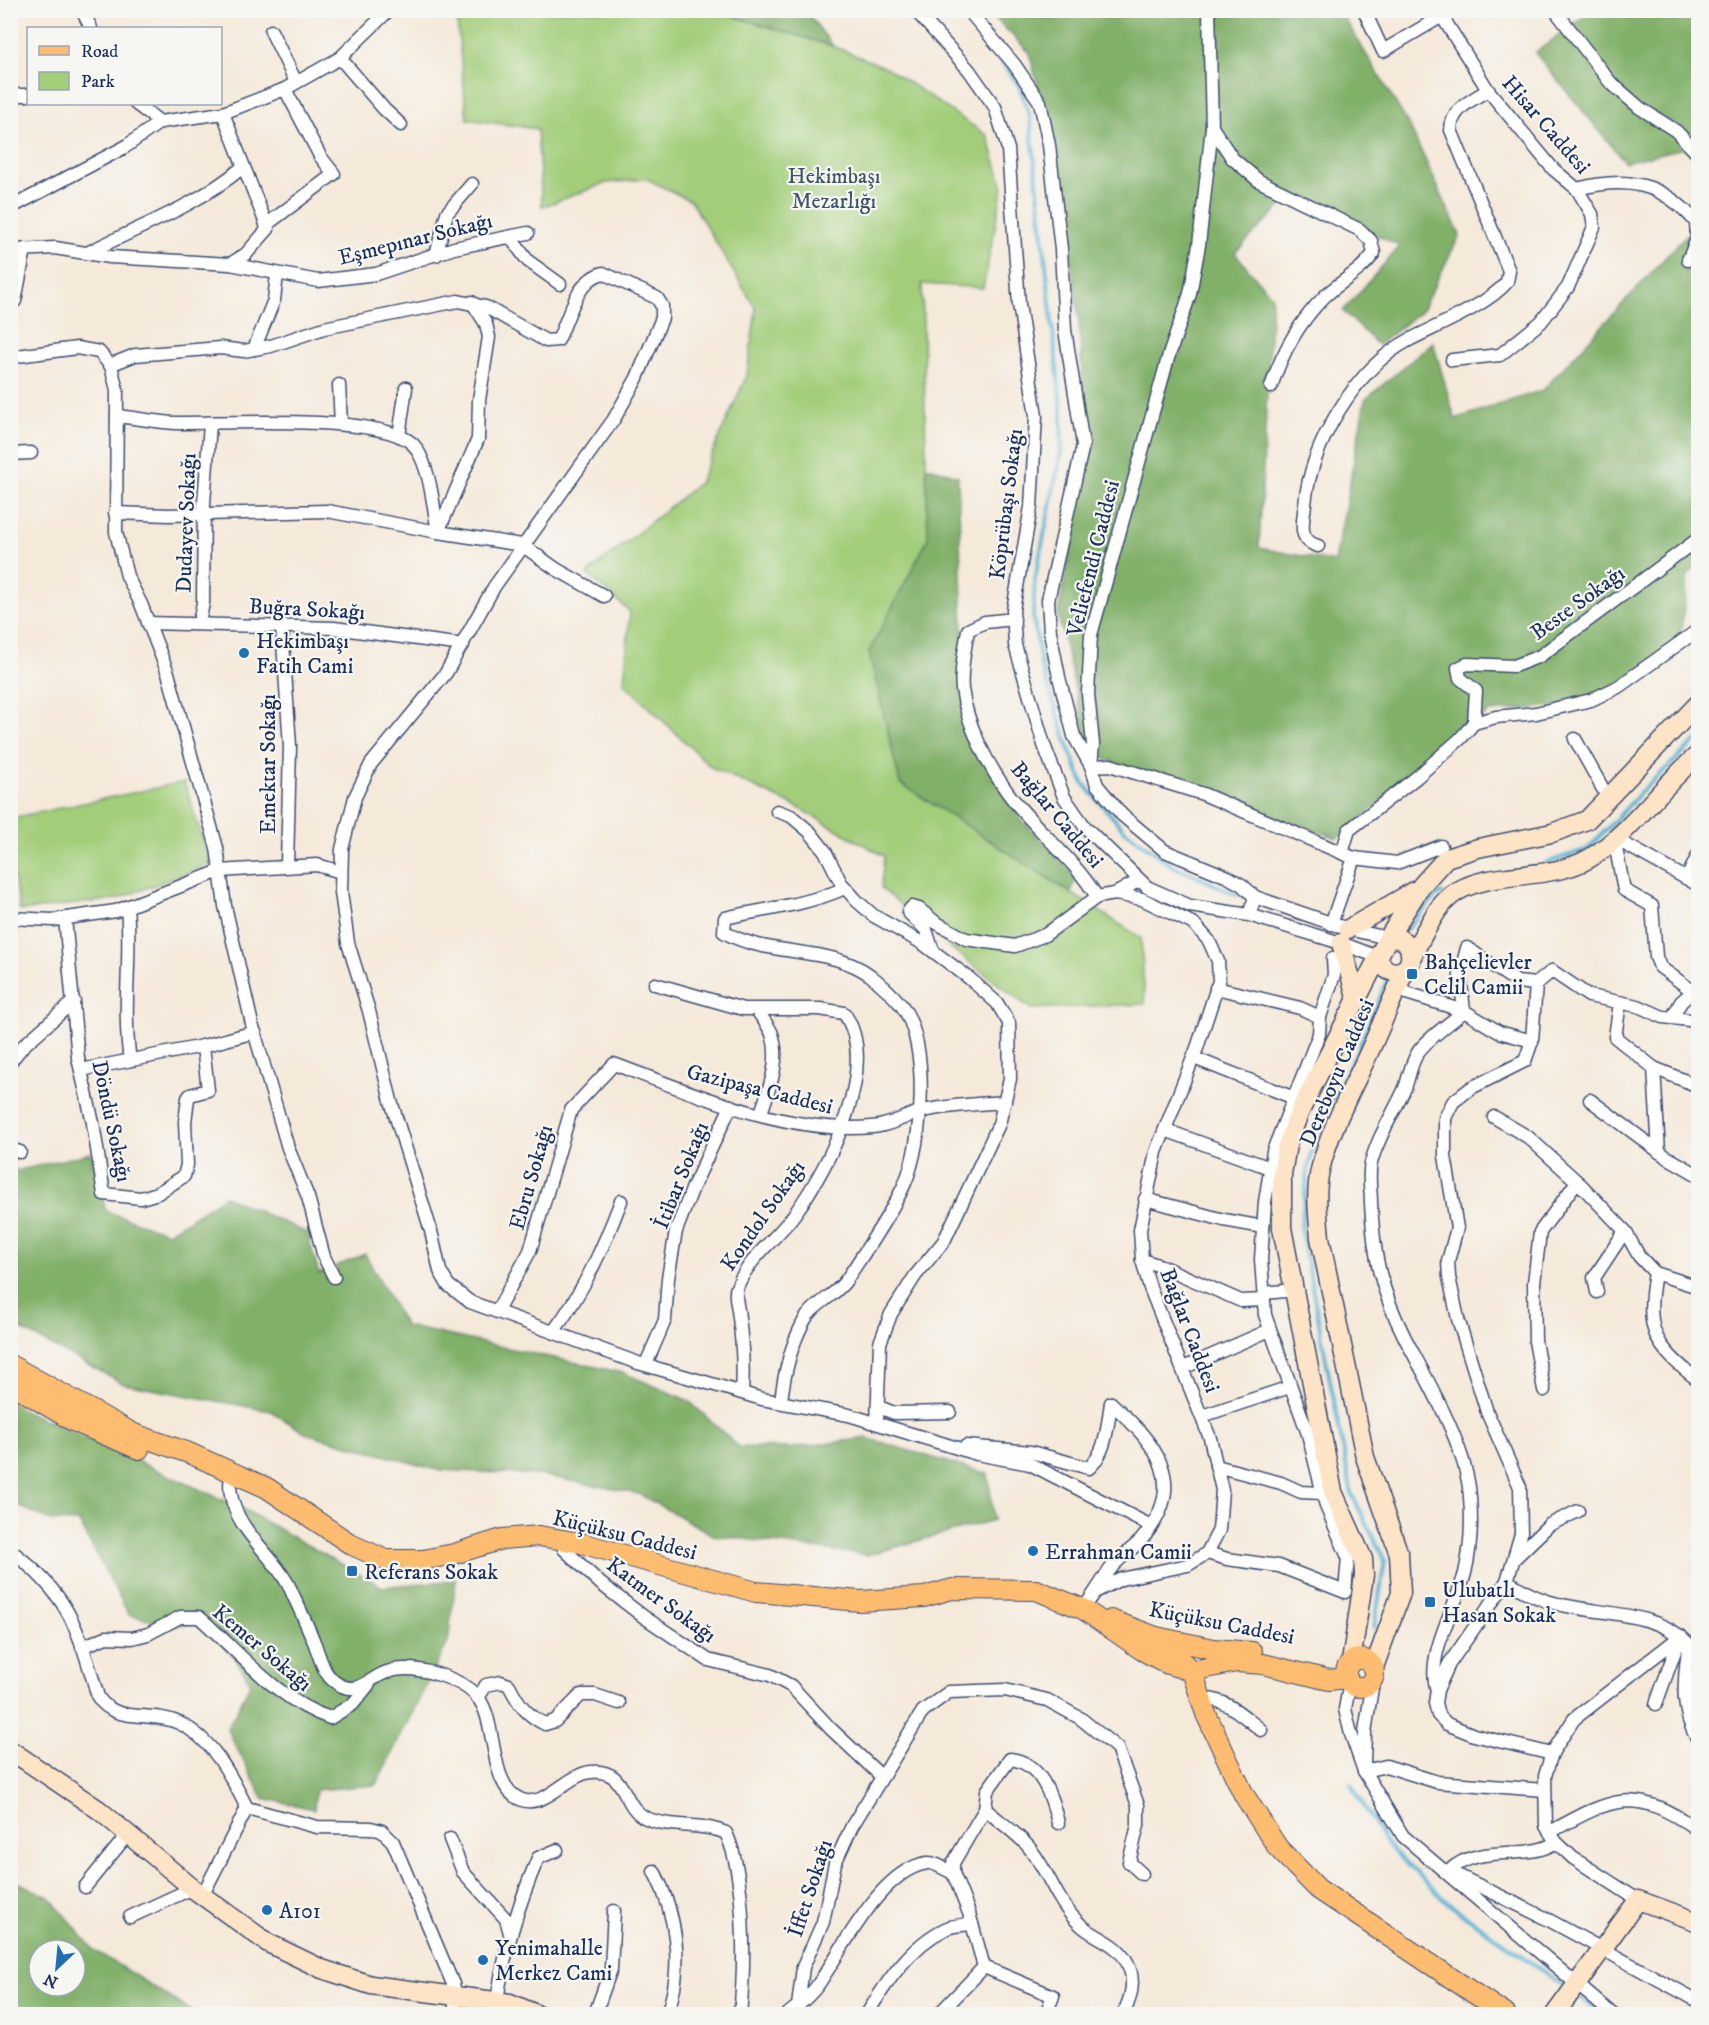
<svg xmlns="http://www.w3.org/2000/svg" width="1709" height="2025" viewBox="0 0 1709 2025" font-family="'IM FELL DW Pica',serif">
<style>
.green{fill:#a2cd79;stroke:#5e7e6c;stroke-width:1.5}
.forest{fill:#81b069;stroke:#4e7064;stroke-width:1.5;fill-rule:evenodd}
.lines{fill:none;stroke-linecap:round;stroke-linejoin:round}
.stream{stroke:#57b3d5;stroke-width:4}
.street-casing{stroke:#3c4b70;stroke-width:15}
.secondary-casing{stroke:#3c4b70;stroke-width:21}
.primary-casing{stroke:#3c4b70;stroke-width:22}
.street{stroke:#fff;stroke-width:12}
.secondary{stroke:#fee4c6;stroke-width:18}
.primary{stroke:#fdbc70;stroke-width:20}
.poi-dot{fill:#1f6fb2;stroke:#f6f6f2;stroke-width:2}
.labels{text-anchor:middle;stroke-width:4.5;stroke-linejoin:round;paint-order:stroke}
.street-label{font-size:22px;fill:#1b2f5e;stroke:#f6f6f2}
.park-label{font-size:22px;fill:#3d5665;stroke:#f6f6f2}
.poi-label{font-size:22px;fill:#1b2f5e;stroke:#f6f6f2;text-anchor:start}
</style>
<rect width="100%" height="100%" fill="#f6f6f2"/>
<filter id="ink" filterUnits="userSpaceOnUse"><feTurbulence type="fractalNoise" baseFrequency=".0167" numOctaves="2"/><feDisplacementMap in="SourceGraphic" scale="12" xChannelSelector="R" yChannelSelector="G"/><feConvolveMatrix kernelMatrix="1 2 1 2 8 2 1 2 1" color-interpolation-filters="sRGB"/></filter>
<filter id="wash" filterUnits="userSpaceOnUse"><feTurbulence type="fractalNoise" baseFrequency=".008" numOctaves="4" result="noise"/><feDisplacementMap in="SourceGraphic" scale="24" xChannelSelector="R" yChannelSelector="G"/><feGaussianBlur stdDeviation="1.35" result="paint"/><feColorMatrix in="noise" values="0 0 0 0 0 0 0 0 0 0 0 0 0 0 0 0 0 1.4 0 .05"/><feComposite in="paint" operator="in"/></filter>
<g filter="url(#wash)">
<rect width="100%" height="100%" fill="#f5e9d9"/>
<g class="green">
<polygon points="456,11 715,11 833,46 887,68 988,136 1003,187 983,288 922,284 928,539 869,652 900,783 1141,938 1145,1004 1031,1009 951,948 881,888 884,856 799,808 711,767 624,683 630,612 587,574 699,483 747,375 756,309 691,201 647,179 606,183 542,207 537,129 467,119"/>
<polygon points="184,782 211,864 117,899 20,911 11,862 11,818"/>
</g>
<g class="forest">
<polygon points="715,11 806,11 833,46"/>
<polygon points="988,11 1340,11 1409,125 1460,235 1422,310 1378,345 1343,311 1400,246 1291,196 1235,253 1272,297 1259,548 1335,562 1365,400 1433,342 1455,419 1543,390 1687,234 1698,273 1698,564 1688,575 1680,640 1591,703 1489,712 1337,838 1102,758 1086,737 1058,614 1087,464 1079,319 1059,166 1029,52"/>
<polygon points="1591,11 1698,11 1698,162 1684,148 1625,162 1535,53"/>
<polygon points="926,466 958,476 966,727 1019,817 1076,877 1071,893 900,783 869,652 928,539"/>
<polygon points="91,1153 106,1211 168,1233 225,1196 307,1233 319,1274 365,1254 405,1326 624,1373 689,1401 739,1447 792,1448 867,1438 988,1474 994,1520 867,1555 713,1535 639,1494 540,1475 437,1470 305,1433 271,1411 124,1384 11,1324 10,1158 16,1171"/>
<polygon points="11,1402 23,1410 241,1508 382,1587 456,1580 448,1642 376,1785 316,1790 314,1809 263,1798 227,1729 251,1683 234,1657 197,1621 172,1626 129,1615 79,1522 51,1521 11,1502"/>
<path d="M11,1879L49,1897L94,1950L196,2014H11ZM39,1950H75V1986H39Z"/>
</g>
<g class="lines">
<g class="stream">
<polyline points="956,10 997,55 1019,85 1030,117 1062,414 1061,453 1035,579 1033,616 1041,665 1071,754 1083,783 1123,829 1171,865 1237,895"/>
<polyline points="1546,863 1588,849 1646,787 1698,739"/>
<polyline points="1407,929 1435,897 1442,893"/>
<polyline points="1374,1628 1385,1561 1352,1495 1301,1229 1308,1168 1317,1129 1358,1050 1389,975"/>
<polyline points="1351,1784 1388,1846 1449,1904 1568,1989"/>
<polyline points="1576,1995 1602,2014"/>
</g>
</g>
</g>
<g filter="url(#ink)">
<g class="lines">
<g class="street-casing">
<g id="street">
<polyline points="82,10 91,28"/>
<polyline points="915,10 969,70 995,107 1008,149 1019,304 1036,416 1031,507 1013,610 1015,645 1044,745 1064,797 1085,827 1147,887 1190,906 1249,915 1341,943 1378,957"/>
<polyline points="968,10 1014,64 1040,102 1049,145 1061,249 1065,330 1083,445 1048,600 1050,632 1059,677 1074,736 1091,766 1097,785 1122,815 1165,851 1228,877 1242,885 1255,897 1249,915"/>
<path d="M1209,10L1212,127L1232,158L1259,181L1360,230L1371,241L1374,253C1362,271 1341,281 1325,296C1299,322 1282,352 1271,387"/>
<polyline points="1364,10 1383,51 1442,16"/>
<polyline points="1438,10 1488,90 1553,169 1577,189 1592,214 1594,227 1568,287 1541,322 1500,355 1452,360"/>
<polyline points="1555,10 1610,82 1640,108 1676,131 1698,154"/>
<polyline points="271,31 296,82"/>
<polyline points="340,58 384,109 401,125"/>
<polyline points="10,95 28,95"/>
<polyline points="223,113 285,89 340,58 389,10"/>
<polyline points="1212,127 1199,245 1190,294 1168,358 1091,635 1088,694 1093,744 1091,766 1110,765 1203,794 1354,858 1331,924"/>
<path d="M1577,189C1626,176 1662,182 1696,222L1697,239L1688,260"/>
<polyline points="10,208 125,147 160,122"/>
<polyline points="266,225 334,174 320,156 285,89"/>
<polyline points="510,237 528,261 560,284"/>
<polyline points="10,247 19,250 55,248 110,257 230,264 246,254 268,229 223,113 160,122 136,104"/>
<path d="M89,252C141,226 198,205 243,167"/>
<polyline points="436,255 447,213 472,184"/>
<polyline points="230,264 318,281 376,274 454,248 528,233"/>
<polyline points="15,301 25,249"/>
<polyline points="254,349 274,300 277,275"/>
<polyline points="10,357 77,348 99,352 111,366 117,390 116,532 127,576 141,604 168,673 217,848 225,906 252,1024 288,1148 308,1197 324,1257 334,1277"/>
<path d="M110,365L135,355L220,348L244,351L271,346L324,328L458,301L486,307L546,341L558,340C569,318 576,280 603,273L657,298L662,306V318L637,378L614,419L494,587L446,673L371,764L355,797L342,849L341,892L348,943L369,1011L391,1101L431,1231L440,1271L448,1285L470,1302L638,1363L715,1385L762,1399L849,1415L977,1454L1030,1464L1151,1526"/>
<polyline points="339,385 341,424"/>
<path d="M117,416C137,418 156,422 176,423C220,424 393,412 416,448C431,471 433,506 438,532L522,545L556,569L604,596"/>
<polyline points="399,436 406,388"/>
<polyline points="10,454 31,453"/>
<polyline points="115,513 169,515 327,511 438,532 478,439 479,400 489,337 486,324 472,302"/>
<path d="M1318,546C1297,540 1303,522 1305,504C1311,444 1355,369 1409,340C1436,326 1488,305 1507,282L1509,271L1451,130C1451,109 1472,100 1488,90"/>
<path d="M1014,619L985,622L968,630C965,648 960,671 962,689C967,725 987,764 1008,793C1035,830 1072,856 1097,897"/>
<polyline points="148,623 334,628 463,645"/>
<polyline points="199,623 203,603 204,503 210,424"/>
<polyline points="282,627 290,746 287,866"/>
<polyline points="1474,723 1476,691 1460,678 1458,668 1467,664 1514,666 1540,656 1698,539"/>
<polyline points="1575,739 1608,798"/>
<polyline points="777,811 791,816 810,832 825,851 841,883 857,901 874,916 922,943 969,978 997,1003 1009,1023 1010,1079 999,1124 944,1241 915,1276 891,1314 880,1343 877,1422"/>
<polyline points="1614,838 1624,890 1652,906 1656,957 1660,967 1698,995"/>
<polyline points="1614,838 1698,885"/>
<polyline points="1342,853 1349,830 1417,777 1460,739 1474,723 1496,717 1536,713 1591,700 1618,687 1698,630"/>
<polyline points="1354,858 1397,863 1441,846"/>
<polyline points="1687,878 1698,855"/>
<polyline points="1255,897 1348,929 1388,938"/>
<path d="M127,907C132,958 122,1009 130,1060"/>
<polyline points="10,918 53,920 116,911 220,871 317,865 341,872"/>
<polyline points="65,918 78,1058 93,1123 104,1194 141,1198 158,1193 184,1176 187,1165 185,1122 188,1098 190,1095 208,1090 203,1046 255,1032"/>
<polyline points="933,951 926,930 908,912 912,907 919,909 935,922 966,939 1015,946 1045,935 1097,897 1115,894 1138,881"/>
<path d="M655,984L743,1009H820L844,1013C881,1066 829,1166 796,1212C778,1238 749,1257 737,1287C734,1294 737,1303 738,1310C742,1338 744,1363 742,1392"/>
<polyline points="1397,990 1464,1011 1499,1032 1532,1041"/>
<polyline points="1620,1003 1615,1037 1654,1068 1698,1086"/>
<path d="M757,1010C761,1017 769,1026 772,1034C781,1061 769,1089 761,1113"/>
<polyline points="1464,1011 1460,975 1467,948 1517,982 1536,984"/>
<polyline points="1320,1017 1334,975 1333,958"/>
<polyline points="1672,1018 1681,1002 1693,991"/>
<polyline points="1194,1058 1294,1098"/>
<polyline points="10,1062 23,1046 74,1001"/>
<polyline points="1654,1068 1659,1152"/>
<polyline points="81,1070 203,1046"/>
<polyline points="1590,1100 1665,1156 1698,1175"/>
<polyline points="1494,1117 1528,1137 1581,1185 1625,1231 1639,1256 1655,1273 1698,1287"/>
<polyline points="1165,1130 1270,1168"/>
<polyline points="10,1149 20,1152"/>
<polyline points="1145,1199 1224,1220 1263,1227"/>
<polyline points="1142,1260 1161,1266 1241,1301 1264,1300"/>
<path d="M1655,1273C1645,1330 1653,1345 1698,1380"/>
<polyline points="1597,1292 1594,1278 1625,1231"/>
<polyline points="1264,1293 1295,1290"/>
<path d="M497,1311L530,1251L571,1110L614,1064C691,1093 789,1135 872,1127C891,1126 906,1115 923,1111C950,1105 978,1104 1005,1102"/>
<path d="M553,1332C584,1291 603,1248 621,1201"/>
<polyline points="646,1364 665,1320 668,1278 676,1231 693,1187 731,1106"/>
<polyline points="1183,1368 1270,1330"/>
<polyline points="1544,1390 1535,1341 1534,1283 1540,1232 1576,1183"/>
<path d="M781,1401C784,1375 791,1346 803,1323C812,1304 835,1297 847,1279C864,1253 893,1211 905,1183C923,1141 930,1045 902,1006C894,996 880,983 870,975C829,945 769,958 724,932L725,918C765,909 807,905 845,888"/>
<polyline points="879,1407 894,1413 950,1412"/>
<polyline points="1202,1416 1290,1387"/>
<path d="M966,1446L1031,1452L1089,1468C1107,1451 1107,1427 1111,1403"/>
<polyline points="1216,1466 1281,1483 1301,1492 1322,1493"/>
<path d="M233,1471C228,1482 230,1494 234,1506C244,1536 277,1560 290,1588C298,1606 307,1624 314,1642C321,1659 323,1678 342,1686C360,1694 371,1677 387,1672C412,1663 462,1677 479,1699C498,1725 488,1788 522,1800C546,1808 568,1774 591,1772C628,1768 621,1807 646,1818C671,1829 701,1822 726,1833C746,1875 745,1967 740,2014"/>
<polyline points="564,1549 601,1584 644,1617 708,1660 770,1675 791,1686 831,1729 881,1776"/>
<path d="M10,1550C70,1595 78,1629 98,1697C116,1725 152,1710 179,1723C213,1739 231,1776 247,1808L317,1827L371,1828L382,1831L393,1842L453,1984L456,1996L454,2014"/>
<polyline points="1207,1553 1227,1559 1279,1566 1345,1592 1348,1557 1326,1506 1308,1434 1265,1315 1261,1259 1265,1202 1273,1151 1319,1034 1320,1017 1300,1008 1216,988"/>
<polyline points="1516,1557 1549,1525 1578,1511"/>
<path d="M1507,1581C1522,1590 1537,1599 1554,1603C1597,1615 1653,1610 1687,1642L1688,1649C1684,1681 1680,1711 1698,1740"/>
<polyline points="1097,1591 1121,1579 1188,1565 1207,1553 1219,1530 1222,1490 1210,1438 1150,1288 1142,1260 1140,1230 1156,1152 1197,1048 1219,981 1218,961 1209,941 1194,924 1142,899 1115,894"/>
<path d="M1083,1609C1094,1595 1102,1580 1112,1567C1121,1556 1133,1549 1142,1539C1190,1483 1156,1444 1111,1403"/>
<path d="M82,1647L106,1637L132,1638L148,1634L180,1617H199C239,1652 278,1701 330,1718L353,1704L369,1684"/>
<polyline points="1350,1682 1345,1709 1351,1734 1364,1771 1403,1836 1612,2014"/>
<path d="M1437,1690C1425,1656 1456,1607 1465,1573C1471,1548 1472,1522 1470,1497C1467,1447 1428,1382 1405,1338C1380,1288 1374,1258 1371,1203C1371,1190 1368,1176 1371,1163C1378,1136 1394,1113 1405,1088C1409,1077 1411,1064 1417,1054C1424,1041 1452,1022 1464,1011"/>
<polyline points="1685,1697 1698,1673"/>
<path d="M478,1698L486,1685L501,1682L509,1685C518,1703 526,1715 545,1724L555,1721L581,1695H595L619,1703"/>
<path d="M1201,1699C1225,1697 1243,1716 1261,1730"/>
<polyline points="1656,1704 1680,1637"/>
<polyline points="1552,1754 1474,1735 1447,1724 1438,1715 1435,1703 1437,1690 1449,1664 1507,1581 1521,1534 1520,1487 1487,1412 1458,1319 1449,1277 1448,1261 1457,1228 1445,1156 1445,1118 1453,1102 1471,1088 1525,1061 1532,1041 1536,984 1552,971 1589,996 1638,1006 1663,1017 1698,1021"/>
<polyline points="1364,1764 1365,1732 1374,1675"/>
<polyline points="1364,1771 1386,1766 1437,1782 1545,1790"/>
<path d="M985,1809C999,1821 1015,1832 1027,1845C1049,1870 1056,1903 1081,1925C1096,1939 1117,1942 1127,1962C1136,1980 1132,1997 1123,2014"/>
<path d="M1550,1832C1614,1797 1634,1786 1698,1830"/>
<polyline points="450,1839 463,1872 506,1919 510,1933"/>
<polyline points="1447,1870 1545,1918 1698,2001"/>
<path d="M654,1871C677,1915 684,1967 667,2014"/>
<path d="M1449,1871C1479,1842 1529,1862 1556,1842"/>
<polyline points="85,1887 128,1834"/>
<polyline points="202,1896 247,1808"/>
<polyline points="1638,1900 1573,1858 1556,1842 1546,1826 1545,1776 1552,1753 1574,1719 1681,1636"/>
<polyline points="130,1917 193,1888"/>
<path d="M497,2001C504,1951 518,1905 538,1858L557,1850"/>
<path d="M798,2006C804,2000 812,1993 817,1986C842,1951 880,1870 927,1863C935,1862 946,1870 953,1873"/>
<polyline points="595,2014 611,1969 614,1911"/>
<polyline points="788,2014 798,2006 803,1967 823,1922 835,1863 852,1826 923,1711 949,1692 1005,1690 1047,1700 1080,1718 1117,1748 1138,1805 1138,1825 1129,1862 1142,1874"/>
<path d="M867,2014C886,1983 910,1946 945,1929C952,1925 964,1925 972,1924"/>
<polyline points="939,2014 984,1967"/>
<path d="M1046,2014L1053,1996L984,1967L969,1913L953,1873V1863L985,1809L987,1791L1010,1759C1041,1762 1052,1797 1058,1823"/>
</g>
</g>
<g class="secondary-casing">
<g id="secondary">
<polyline points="1348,929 1414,891"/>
<polyline points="1341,943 1357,1000"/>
<path d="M1378,957C1383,974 1401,977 1411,962L1409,945L1400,939L1388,938"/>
<polyline points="1351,1662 1364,1575 1363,1559 1333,1492 1282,1228 1282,1174 1287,1145 1300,1111 1388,938 1421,886 1446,858 1478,848 1552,833 1587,820 1698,704"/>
<path d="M1373,1670L1401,1593L1399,1554L1365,1457L1320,1238C1318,1215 1315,1193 1320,1170C1330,1128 1353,1088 1371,1048C1390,1006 1407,961 1431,921C1437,910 1447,897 1458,891C1493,870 1552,881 1590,858C1632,832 1661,786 1698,755"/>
<polyline points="10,1750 99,1810 196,1891 268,1943 322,1969 371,1985 510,2003 536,2014"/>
<polyline points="1555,2014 1638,1900 1698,1922"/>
</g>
</g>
<g class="primary-casing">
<g id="primary">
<polyline points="10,1365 134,1434 189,1453 267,1488 352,1545 386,1560 423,1560 454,1554 502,1539 539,1536 581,1543 756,1592 860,1601 924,1597 952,1589 1036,1590 1083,1609 1142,1650 1168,1664 1192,1671 1236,1662 1263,1664 1329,1680 1347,1678"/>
<polyline points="10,1383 73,1421 139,1449"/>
<polyline points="1111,1620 1156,1637 1214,1649 1252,1652"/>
<polyline points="1156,1637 1192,1671 1206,1714 1244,1795 1278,1848 1318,1889 1505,2014"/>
<circle cx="1360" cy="1673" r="14"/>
</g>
</g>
<use href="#street" class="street"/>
<use href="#secondary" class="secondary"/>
<use href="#primary" class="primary"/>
</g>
</g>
<g class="poi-dot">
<circle cx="244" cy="653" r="6"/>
<rect x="1406" y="968" width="12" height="12" rx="3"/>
<circle cx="1033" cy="1551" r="6"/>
<rect x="346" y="1565" width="12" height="12" rx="3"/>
<rect x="1424" y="1596" width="12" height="12" rx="3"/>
<circle cx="267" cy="1910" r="6"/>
<circle cx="483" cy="1960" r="6"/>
</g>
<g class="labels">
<g class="street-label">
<text transform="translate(1547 124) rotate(49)" y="8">Hisar Caddesi</text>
<text transform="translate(415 238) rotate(-14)" y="8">Eşmepınar Sokağı</text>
<text transform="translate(1005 504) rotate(-83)" y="8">Köprübaşı Sokağı</text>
<text transform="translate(185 523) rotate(-88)" y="8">Dudayev Sokağı</text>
<text transform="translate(1092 558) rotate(-76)" y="8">Veliefendi Caddesi</text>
<text transform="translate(1577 602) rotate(-36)" y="8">Beste Sokağı</text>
<text transform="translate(307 608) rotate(3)" y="8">Buğra Sokağı</text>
<text transform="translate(267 764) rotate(-90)" y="8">Emektar Sokağı</text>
<text transform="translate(1058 814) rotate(50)" y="8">Bağlar Caddesi</text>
<text transform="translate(1336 1072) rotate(-67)" y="8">Dereboyu Caddesi</text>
<text transform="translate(760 1088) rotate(14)" y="8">Gazipaşa Caddesi</text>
<text transform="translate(113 1121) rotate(78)" y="8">Döndü Sokağı</text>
<text transform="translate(680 1175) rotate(-68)" y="8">İtibar Sokağı</text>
<text transform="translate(530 1177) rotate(-74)" y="8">Ebru Sokağı</text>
<text transform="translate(762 1215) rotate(-55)" y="8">Kondol Sokağı</text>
<text transform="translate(1191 1330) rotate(69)" y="8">Bağlar Caddesi</text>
<text transform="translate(625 1534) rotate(14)" y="8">Küçüksu Caddesi</text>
<text transform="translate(662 1599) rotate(36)" y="8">Katmer Sokağı</text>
<text transform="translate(1222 1622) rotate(11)" y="8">Küçüksu Caddesi</text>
<text transform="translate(263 1647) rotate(40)" y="8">Kemer Sokağı</text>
<text transform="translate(809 1888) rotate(-72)" y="8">İffet Sokağı</text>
</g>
<g class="park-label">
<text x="834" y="183">Hekimbaşı<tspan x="834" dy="25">Mezarlığı</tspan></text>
</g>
<g class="poi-label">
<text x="256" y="648">Hekimbaşı<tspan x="256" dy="25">Fatih Cami</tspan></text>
<text x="1424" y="969">Bahçelievler<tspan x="1424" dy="25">Celil Camii</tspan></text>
<text x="1045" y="1559">Errahman Camii</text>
<text x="364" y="1579">Referans Sokak</text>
<text x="1442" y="1597">Ulubatlı<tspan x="1442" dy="25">Hasan Sokak</tspan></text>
<text x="279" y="1918">A101</text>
<text x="495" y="1955">Yenimahalle<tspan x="495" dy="25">Merkez Cami</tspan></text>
</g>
</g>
<rect width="1709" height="2025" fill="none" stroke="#f6f6f2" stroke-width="36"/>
<rect x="27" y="27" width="195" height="78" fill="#f6f6f2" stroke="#9ea6b7" stroke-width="1.5"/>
<rect x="39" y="46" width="30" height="9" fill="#fdbc70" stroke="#9ea6b7" stroke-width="1.5"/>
<text x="81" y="57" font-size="18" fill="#1b2f5e">Road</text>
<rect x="39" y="72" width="30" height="18" fill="#a2cd79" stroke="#9ea6b7" stroke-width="1.5"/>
<text x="81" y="87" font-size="18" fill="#1b2f5e">Park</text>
<g transform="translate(57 1968) rotate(206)"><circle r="28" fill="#f6f6f2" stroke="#9ea6b7" stroke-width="1.5"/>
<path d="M0-4.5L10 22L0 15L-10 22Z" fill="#1f6fb2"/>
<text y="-9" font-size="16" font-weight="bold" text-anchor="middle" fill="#1b2f5e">N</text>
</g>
</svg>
